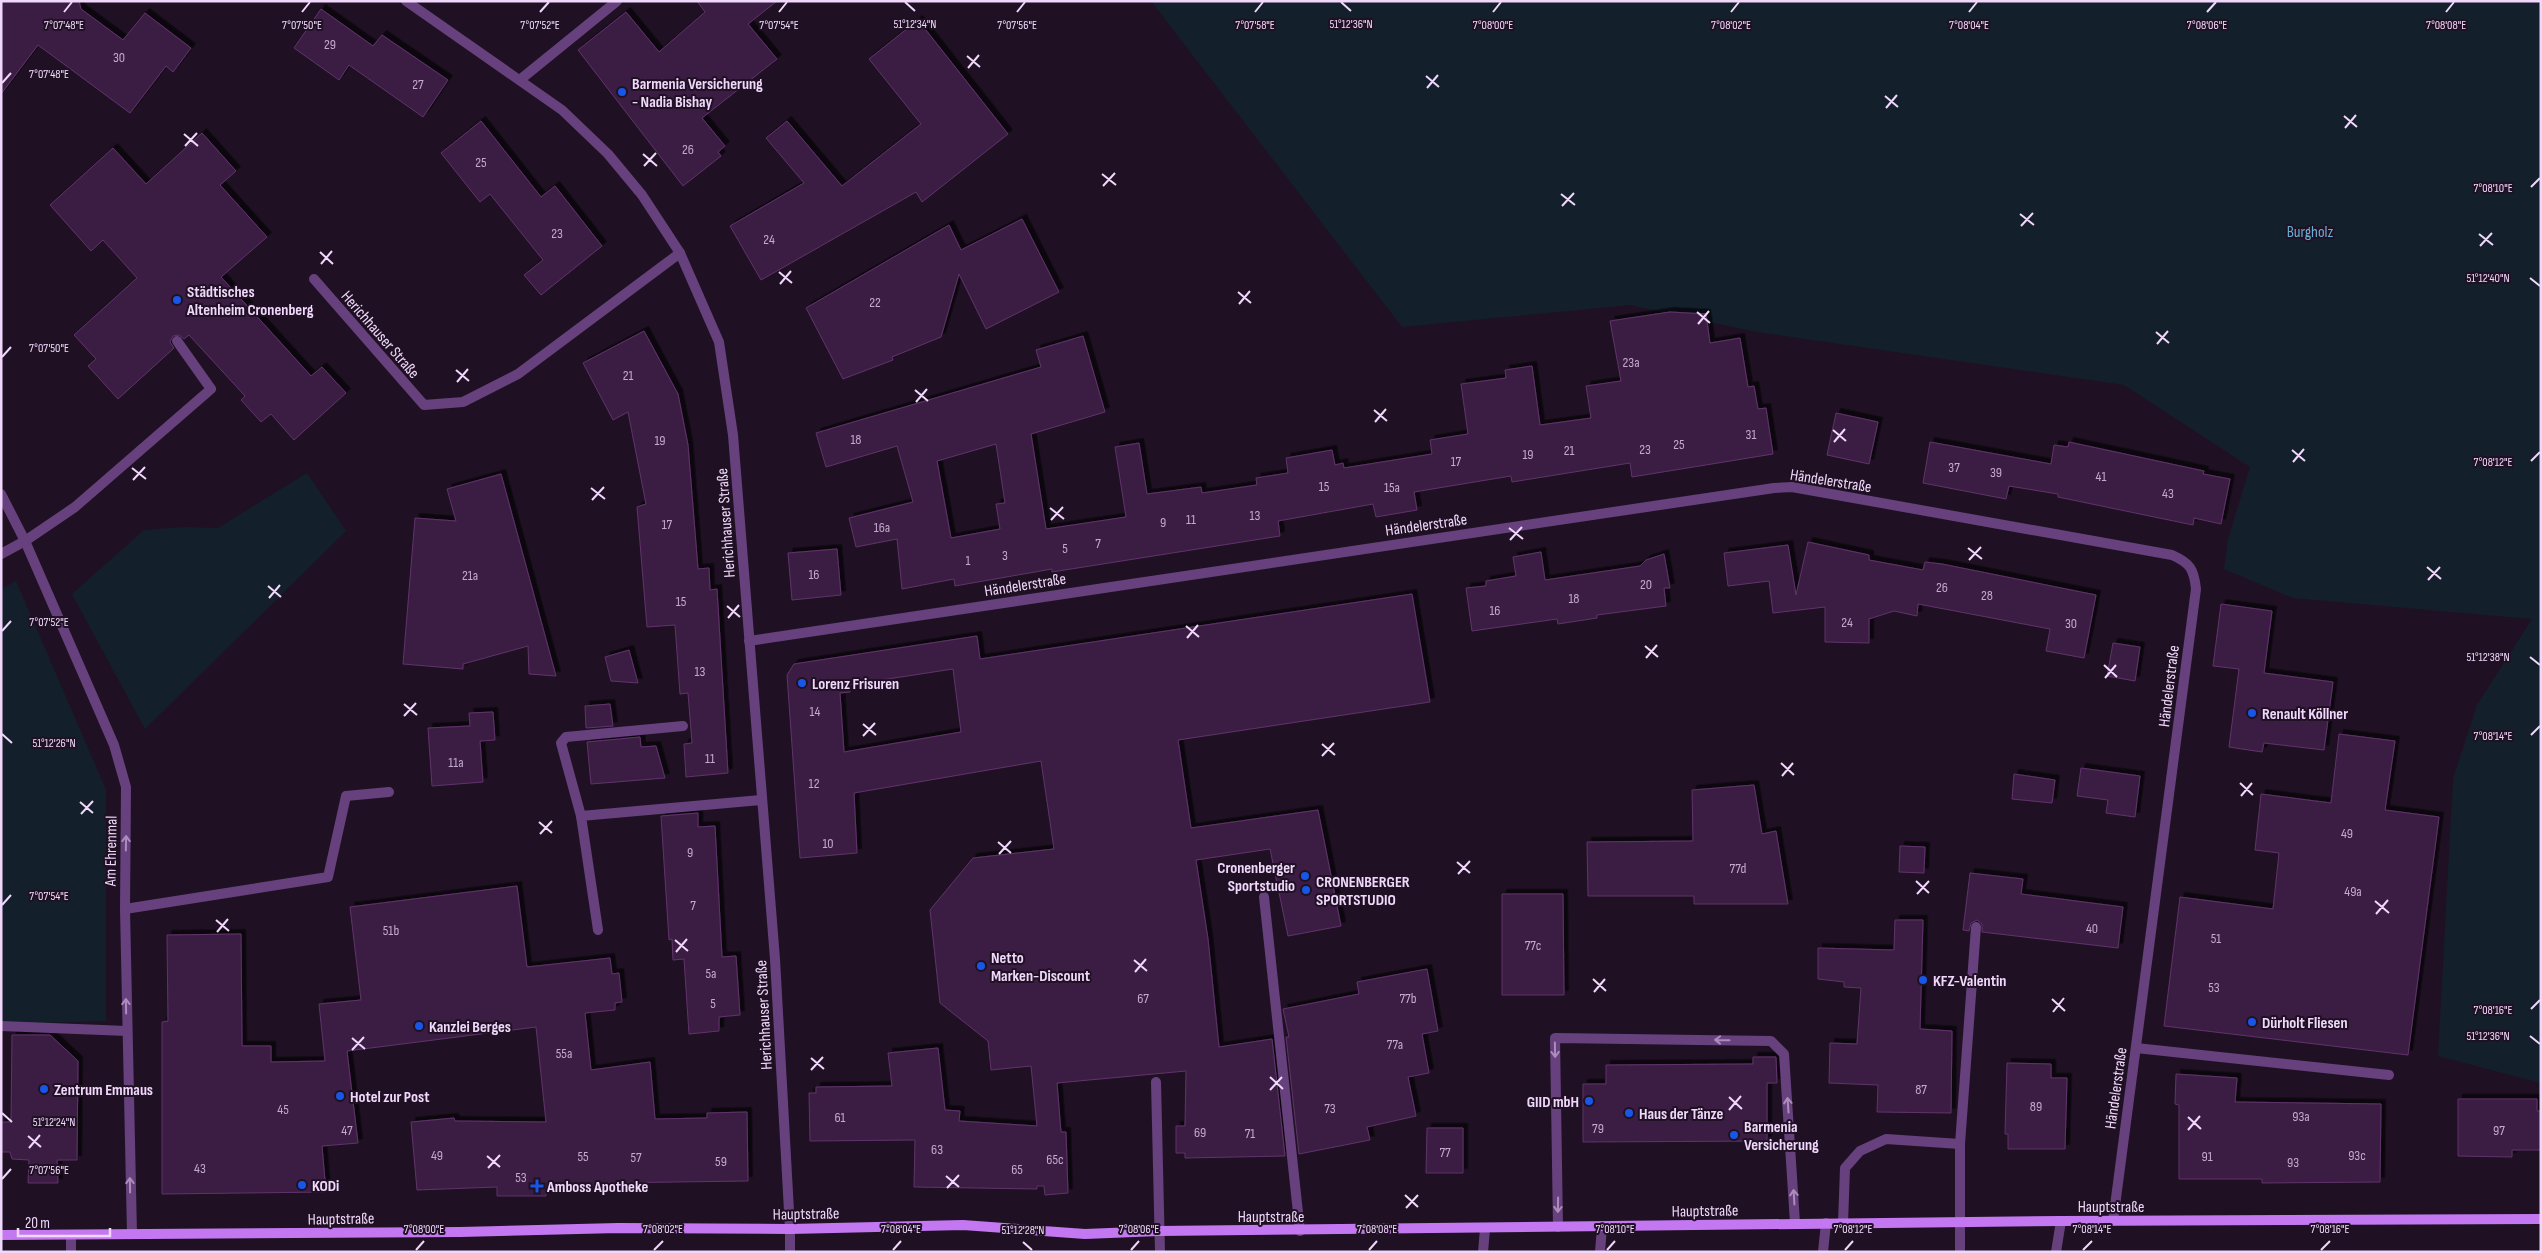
<svg xmlns="http://www.w3.org/2000/svg" width="2542" height="1253" viewBox="0 0 2542 1253" font-family="'Sofia Sans Condensed',sans-serif">
<style>
.green{fill:#141f2c}
.building{fill:#3b1f42;stroke:#60336b;fill-rule:evenodd;filter:url(#shadow)}
.lines{fill:none;stroke-linecap:round;stroke-linejoin:round}
.service{stroke:#67417d;stroke-width:10}
.minor{stroke:#67417d;stroke-width:10}
.tertiary{stroke:#67417d;stroke-width:10}
.secondary{stroke:#c378f1;stroke-width:10}
.oneway{stroke:#ac8cbc}
.ticks{fill:none;stroke:#f0d7fb;stroke-width:2}
.poi-dot{fill:#1857e5;stroke:#1f1123;stroke-width:2}
.labels{text-anchor:middle;stroke-width:4;stroke-linejoin:round;paint-order:stroke}
.number-label{font-size:14px;fill:#c3a9cd}
.poi-label{font-size:16px;font-weight:bold;fill:#f0d7fb;stroke:#1f1123;text-anchor:start}
.park-label{font-size:16px;fill:#6aafd3;stroke:#1f1123}
.street-label{font-size:16px;fill:#f0d7fb;stroke:#1f1123}
.ticks-label{font-size:12px;text-anchor:middle;fill:#f0d7fb;stroke:#1f1123;stroke-width:4;stroke-linejoin:round;paint-order:stroke}
</style>
<defs>
<filter id="shadow"><feDropShadow dx="4.5" dy="-4.5" stdDeviation="0" flood-color="#0009"/></filter>
</defs>
<rect width="100%" height="100%" fill="#1f1123"/>
<g class="green">
<polygon points="1151,1 2541,1 2541,1083 2438,1056 2453,779 2477,705 2532,619 2293,598 2224,569 2228,539 2250,467 2124,385 1757,332 1630,305 1402,327"/>
<polygon points="307,473 346,531 145,729 72,594 144,530 184,527 218,528"/>
<polygon points="16,581 106,790 106,1021 1,1024 1,589"/>
</g>
<g class="building">
<polygon points="1,1 79,1 81,9 123,40 145,13 191,48 173,72 166,66 130,113 38,45 1,94"/>
<polygon points="697,1 777,1 748,24 777,59 702,118 725,146 718,152 721,156 683,186 578,50 626,12 659,52 705,12"/>
<polygon points="321,9 373,46 382,35 448,80 423,117 349,65 339,80 294,48"/>
<polygon points="918,20 1008,134 922,202 916,192 761,280 730,226 804,183 766,138 787,121 842,186 921,124 869,59"/>
<polygon points="481,121 541,197 555,186 602,246 541,295 524,275 543,260 490,194 480,202 441,153"/>
<polygon points="202,133 236,171 220,185 267,237 221,277 311,376 322,367 346,393 294,440 271,414 261,422 241,400 245,396 189,335 184,339 179,335 173,336 170,342 174,348 118,399 88,366 96,359 74,335 137,278 103,240 91,251 50,205 113,148 146,184"/>
<polygon points="1022,219 1059,292 986,329 959,274 941,337 892,357 893,360 843,379 806,308 949,225 961,250"/>
<path d="M1670,312L1706,314L1710,343L1740,338L1748,387L1754,386L1758,409L1766,408L1773,454L1632,477L1630,463L1512,482L1511,476L1414,492L1417,510L1376,517L1373,504L1278,521L1280,536L1052,572V569L955,586L954,579L902,589L897,539L856,547L849,518L913,502L897,446L826,467L816,433L1041,367L1036,350L1083,336L1105,412L1031,434L1046,529L1126,517L1115,447L1139,443L1147,494L1201,487L1202,493L1257,485L1256,478L1288,473L1286,458L1332,450L1335,465L1343,463L1344,468L1432,454L1430,440L1468,434L1461,384L1506,378L1505,370L1532,366L1540,425L1591,418L1586,386L1621,381L1610,321ZM996,444L1005,503L996,504L1000,529L951,538L937,461Z"/>
<polygon points="644,331 678,394 688,445 698,569 709,568 710,590 717,589 728,773 686,777 684,744 692,743 688,693 680,694 675,625 647,627 637,507 646,504 628,412 613,420 583,363"/>
<polygon points="1836,413 1878,422 1869,464 1827,455"/>
<polygon points="1930,442 2051,464 2054,445 2068,447 2069,442 2204,471 2203,474 2230,479 2221,524 2194,518 2193,525 2058,497 2058,494 2009,486 2006,499 1923,483"/>
<polygon points="501,474 556,676 529,674 528,646 463,664 463,669 403,664 415,518 456,521 447,489"/>
<polygon points="1808,542 1869,555 1869,560 1923,570 1925,562 1942,564 2096,595 2084,658 2046,651 2050,629 1918,604 1917,616 1894,611 1869,619 1869,643 1825,642 1825,607 1773,613 1769,581 1728,586 1724,553 1788,545 1796,595"/>
<polygon points="837,549 841,595 792,600 788,553"/>
<polygon points="1541,552 1545,580 1640,566 1646,560 1664,554 1670,588 1664,588 1666,606 1597,615 1597,618 1558,624 1557,619 1472,631 1466,588 1486,586 1486,581 1516,576 1513,557"/>
<path d="M1412,594L1430,702L1178,740L1191,828L1318,810L1341,926L1288,936L1270,849L1196,860L1208,939L1219,1047L1272,1039L1285,1156L1185,1158V1153H1176V1126H1185L1186,1071L1057,1083L1061,1132H1066L1068,1193L1045,1195L1044,1186H1037V1189L914,1187L915,1140L810,1141L809,1093H816V1087L892,1086L888,1053L938,1048L945,1110L960,1111L959,1121L1037,1126L1031,1066L991,1070L988,1041L940,1003L930,910L973,858L1054,849L1041,761L854,793L857,853L800,858L787,675L794,664L977,636L980,659ZM953,669L961,732L844,752L840,693L850,692L849,685Z"/>
<polygon points="2221,604 2272,611 2264,673 2333,682 2324,750 2264,743 2262,752 2229,747 2239,669 2213,666"/>
<polygon points="2113,643 2140,647 2135,681 2107,676"/>
<polygon points="629,650 638,683 611,681 605,657"/>
<polygon points="610,704 613,726 586,728 585,706"/>
<polygon points="493,712 495,740 480,741 483,782 432,786 428,728 470,726 469,713"/>
<polygon points="2339,734 2395,741 2385,810 2439,817 2408,1055 2164,1026 2180,897 2273,909 2279,853 2255,850 2261,794 2331,803"/>
<polygon points="640,737 641,747 656,746 665,778 591,784 587,742"/>
<polygon points="2081,768 2140,776 2135,817 2106,813 2108,800 2077,796"/>
<polygon points="2014,774 2055,780 2052,803 2012,799"/>
<polygon points="1754,785 1762,834 1776,831 1788,904 1694,904 1694,896 1588,896 1587,842 1693,841 1692,790"/>
<polygon points="698,813 698,827 715,826 722,957 736,956 740,1015 719,1017 719,1031 689,1034 684,959 673,960 672,939 669,940 661,816"/>
<polygon points="1900,846 1925,847 1924,873 1899,872"/>
<polygon points="1970,873 2023,879 2021,894 2123,907 2118,948 1982,932 1982,924 1977,920 1971,923 1969,931 1963,930"/>
<polygon points="517,886 527,967 610,958 612,974 619,973 622,1002 615,1003 615,1010 585,1013 591,1070 650,1062 655,1119 707,1118 707,1113 747,1112 748,1181 601,1183 602,1190 546,1190 546,1196 497,1196 497,1187 417,1190 411,1122 454,1118 455,1121 546,1122 536,1027 347,1051 358,1143 322,1146 326,1192 162,1194 162,1022 168,1021 167,935 241,934 242,1046 271,1046 271,1062 325,1061 319,1004 361,1000 350,907"/>
<polygon points="1502,894 1563,894 1564,995 1502,995"/>
<polygon points="1895,920 1923,920 1920,1029 1952,1031 1951,1113 1877,1112 1878,1085 1829,1083 1830,1043 1857,1044 1861,988 1844,987 1844,982 1818,979 1818,948 1894,950"/>
<polygon points="1427,969 1438,1031 1422,1034 1429,1073 1408,1077 1416,1116 1367,1127 1370,1140 1299,1154 1286,1037 1289,1037 1283,1009 1359,994 1357,982"/>
<polygon points="12,1035 50,1035 78,1061 77,1160 57,1160 58,1183 28,1183 29,1160 12,1159 10,1152 1,1152 1,1122 11,1122"/>
<polygon points="1753,1057 1776,1057 1777,1083 1767,1083 1767,1141 1583,1142 1583,1084 1606,1084 1606,1065 1753,1064"/>
<polygon points="2007,1063 2051,1064 2051,1078 2067,1078 2065,1149 2008,1149 2008,1134 2005,1134"/>
<polygon points="2176,1074 2237,1078 2235,1102 2381,1104 2380,1182 2262,1183 2262,1179 2179,1179 2179,1105 2175,1104"/>
<polygon points="2458,1099 2537,1099 2537,1111 2541,1111 2541,1150 2512,1150 2512,1157 2458,1156"/>
<polygon points="1427,1128 1463,1128 1463,1173 1426,1173"/>
</g>
<g class="lines">
<g class="service">
<polyline points="25,541 75,507 211,389 177,341"/>
<polyline points="581,816 561,743 566,737 683,726"/>
<polyline points="1264,897 1300,1231"/>
<polyline points="125,909 328,877 346,796 389,792"/>
<polyline points="1,1026 127,1031"/>
<polyline points="2136,1048 2389,1075"/>
<polyline points="1156,1082 1160,1252"/>
<polyline points="1960,1144 1976,927"/>
<polyline points="1843,1223 1845,1168 1860,1151 1886,1139 1960,1144 1960,1252"/>
<polyline points="1558,1227 1555,1038 1771,1041 1784,1054 1795,1223"/>
<polyline points="1483,1252 1485,1229"/>
<polyline points="1600,1252 1602,1227"/>
<polyline points="1823,1252 1826,1223"/>
<polyline points="2056,1252 2061,1221"/>
</g>
<g class="minor">
<polyline points="406,1 562,110 608,154 642,195 680,253 719,342 733,435 775,959 790,1229"/>
<polyline points="521,79 617,1"/>
<polyline points="314,279 424,405 463,402 518,374 680,253"/>
<polyline points="1,494 25,541 114,745 126,787 125,909 132,1234"/>
<polyline points="1,554 25,541"/>
<path d="M749,641L1774,488L1792,487L2172,555C2190,563 2194,569 2196,589L2113,1221"/>
<polyline points="598,930 581,816 761,800"/>
<polyline points="71,1235 71,1252"/>
</g>
<polyline class="tertiary" points="790,1229 790,1252"/>
<polyline class="secondary" points="1,1235 460,1232 618,1228 790,1229 963,1225 1085,1234 1159,1231 2061,1221 2541,1219"/>
</g>
<defs><path id="oneway-shaft" d="M-6 0H5M1.5-3L5.5 0L1.5 3" fill="none" stroke-width="1.6" stroke-linecap="round" stroke-linejoin="round" transform="scale(1.25)"/></defs>
<g class="oneway">
<use href="#oneway-shaft" transform="translate(126 843) rotate(-89)"/>
<use href="#oneway-shaft" transform="translate(126 1006) rotate(-91)"/>
<use href="#oneway-shaft" transform="translate(1722 1040) rotate(-179)"/>
<use href="#oneway-shaft" transform="translate(1555 1050) rotate(89)"/>
<use href="#oneway-shaft" transform="translate(1788 1105) rotate(-94)"/>
<use href="#oneway-shaft" transform="translate(130 1185) rotate(-91)"/>
<use href="#oneway-shaft" transform="translate(1794 1197) rotate(-93)"/>
<use href="#oneway-shaft" transform="translate(1558 1205) rotate(91)"/>
</g>
<path class="ticks" d="M905,2L915,11M1341,2L1351,11M64,12L72,2M302,12L310,2M540,12L549,2M779,12L787,2M1017,12L1025,2M1255,12L1263,2M1493,12L1501,2M1731,12L1739,2M1969,12L1977,2M2207,12L2216,2M2446,12L2454,2M967,56L980,67M968,68L979,55M1426,76L1439,87M2,83L11,73M1427,88L1438,75M1885,96L1898,107M1886,108L1897,95M2344,116L2357,127M2345,128L2356,115M184,134L198,146M185,146L197,133M643,154L657,166M644,166L656,153M1102,174L1116,185M1103,186L1115,173M2531,187L2540,178M1561,194L1575,205M1562,206L1574,193M2020,214L2034,225M2021,226L2033,213M2479,234L2493,245M2480,246L2492,233M320,252L333,264M321,264L332,251M779,272L792,283M2530,278L2540,286M780,284L791,271M1238,292L1251,303M1239,304L1250,291M1697,312L1710,323M1698,324L1709,311M2156,332L2169,343M2157,344L2168,331M2,357L11,347M456,370L469,381M457,382L468,369M915,390L928,401M916,402L927,389M1374,410L1387,421M1375,422L1386,409M1833,430L1846,441M1834,442L1845,429M2292,450L2305,461M2531,461L2540,452M2293,462L2304,449M132,468L146,479M133,480L145,467M591,488L605,499M592,500L604,487M1050,508L1064,519M1051,520L1063,507M1509,528L1523,539M1510,540L1522,527M1968,548L1982,559M1969,560L1981,547M2427,567L2441,579M2428,580L2440,567M268,586L281,597M269,598L280,585M727,606L740,617M728,618L739,605M1186,626L1199,637M2,631L11,621M1187,638L1198,625M1645,646L1658,657M2530,657L2540,665M1646,658L1657,645M2104,665L2117,677M2105,678L2116,665M404,704L417,715M404,716L416,703M863,724L876,735M2,734L12,743M2531,735L2540,726M863,736L875,723M1322,744L1335,755M1322,756L1334,743M1781,763L1794,775M1782,776L1793,763M2240,783L2253,795M2241,796L2252,783M80,802L93,813M81,814L93,801M539,822L552,833M540,834L552,821M998,842L1011,853M999,854L1011,841M1457,862L1470,873M1458,874L1470,861M1916,881L1929,893M1917,894L1929,881M2375,901L2389,913M2,905L11,895M2376,914L2388,900M216,920L229,931M217,932L228,919M675,940L688,951M676,952L687,939M1134,960L1147,971M1135,972L1146,959M1593,979L1606,991M1594,992L1605,979M2052,999L2065,1011M2531,1009L2540,1000M2053,1012L2064,998M2530,1036L2540,1044M352,1038L365,1049M352,1050L364,1037M811,1058L824,1069M811,1070L823,1057M1270,1077L1283,1089M1270,1090L1282,1077M1729,1097L1742,1109M1729,1110L1741,1096M2,1113L12,1122M2188,1117L2201,1129M2188,1130L2200,1116M28,1136L41,1147M29,1148L40,1135M487,1156L500,1167M488,1168L500,1155M946,1176L959,1187M2,1179L11,1169M947,1188L959,1175M1405,1195L1418,1207M1406,1208L1418,1195M1023,1242L1032,1250M416,1250L424,1241M654,1250L663,1241M893,1250L901,1241M1131,1250L1139,1241M1369,1250L1377,1241M1607,1250L1615,1241M1845,1250L1853,1241M2083,1250L2092,1241M2321,1250L2330,1241"/>
<g class="poi-dot">
<circle cx="622" cy="92" r="5"/>
<circle cx="177" cy="300" r="5"/>
<circle cx="802" cy="683" r="5"/>
<circle cx="2252" cy="713" r="5"/>
<circle cx="1305" cy="876" r="5"/>
<circle cx="1306" cy="890" r="5"/>
<circle cx="981" cy="966" r="5"/>
<circle cx="1923" cy="980" r="5"/>
<circle cx="2252" cy="1022" r="5"/>
<circle cx="419" cy="1026" r="5"/>
<circle cx="44" cy="1089" r="5"/>
<circle cx="340" cy="1096" r="5"/>
<circle cx="1589" cy="1101" r="5"/>
<circle cx="1629" cy="1113" r="5"/>
<circle cx="1734" cy="1135" r="5"/>
<circle cx="302" cy="1185" r="5"/>
<path d="M534.5 1178.5h5v5h5v5h-5v5h-5v-5h-5v-5h5z"/>
</g>
<g class="labels">
<g class="number-label">
<text x="330" y="49">29</text>
<text x="119" y="62">30</text>
<text x="418" y="89">27</text>
<text x="688" y="154">26</text>
<text x="481" y="167">25</text>
<text x="557" y="238">23</text>
<text x="769" y="244">24</text>
<text x="875" y="307">22</text>
<text x="1631" y="367">23a</text>
<text x="628" y="380">21</text>
<text x="1751" y="439">31</text>
<text x="856" y="444">18</text>
<text x="660" y="445">19</text>
<text x="1679" y="449">25</text>
<text x="1645" y="454">23</text>
<text x="1569" y="455">21</text>
<text x="1528" y="459">19</text>
<text x="1456" y="466">17</text>
<text x="1954" y="472">37</text>
<text x="1996" y="477">39</text>
<text x="2101" y="481">41</text>
<text x="1324" y="491">15</text>
<text x="1392" y="492">15a</text>
<text x="2168" y="498">43</text>
<text x="1255" y="520">13</text>
<text x="1191" y="524">11</text>
<text x="1163" y="527">9</text>
<text x="667" y="529">17</text>
<text x="882" y="532">16a</text>
<text x="1098" y="548">7</text>
<text x="1065" y="553">5</text>
<text x="1005" y="560">3</text>
<text x="968" y="565">1</text>
<text x="814" y="579">16</text>
<text x="470" y="580">21a</text>
<text x="1646" y="589">20</text>
<text x="1942" y="592">26</text>
<text x="1987" y="600">28</text>
<text x="1574" y="603">18</text>
<text x="681" y="606">15</text>
<text x="1495" y="615">16</text>
<text x="1847" y="627">24</text>
<text x="2071" y="628">30</text>
<text x="700" y="676">13</text>
<text x="815" y="716">14</text>
<text x="710" y="763">11</text>
<text x="456" y="767">11a</text>
<text x="814" y="788">12</text>
<text x="2347" y="838">49</text>
<text x="828" y="848">10</text>
<text x="690" y="857">9</text>
<text x="1738" y="873">77d</text>
<text x="2353" y="896">49a</text>
<text x="693" y="910">7</text>
<text x="2092" y="933">40</text>
<text x="391" y="935">51b</text>
<text x="2216" y="943">51</text>
<text x="1533" y="950">77c</text>
<text x="711" y="978">5a</text>
<text x="2214" y="992">53</text>
<text x="1143" y="1003">67</text>
<text x="1408" y="1003">77b</text>
<text x="713" y="1008">5</text>
<text x="1395" y="1049">77a</text>
<text x="564" y="1058">55a</text>
<text x="1921" y="1094">87</text>
<text x="2036" y="1111">89</text>
<text x="1330" y="1113">73</text>
<text x="283" y="1114">45</text>
<text x="2301" y="1121">93a</text>
<text x="840" y="1122">61</text>
<text x="1598" y="1133">79</text>
<text x="347" y="1135">47</text>
<text x="2499" y="1135">97</text>
<text x="1200" y="1137">69</text>
<text x="1250" y="1138">71</text>
<text x="937" y="1154">63</text>
<text x="1445" y="1157">77</text>
<text x="437" y="1160">49</text>
<text x="2357" y="1160">93c</text>
<text x="583" y="1161">55</text>
<text x="2207" y="1161">91</text>
<text x="636" y="1162">57</text>
<text x="1055" y="1164">65c</text>
<text x="721" y="1166">59</text>
<text x="2293" y="1167">93</text>
<text x="200" y="1173">43</text>
<text x="1017" y="1174">65</text>
<text x="521" y="1182">53</text>
</g>
<g class="poi-label">
<text x="632" y="89">Barmenia Versicherung<tspan x="632" dy="18">- Nadia Bishay</tspan></text>
<text x="187" y="297">Städtisches<tspan x="187" dy="18">Altenheim Cronenberg</tspan></text>
<text x="812" y="689">Lorenz Frisuren</text>
<text x="2262" y="719">Renault Köllner</text>
<text x="1295" y="873" text-anchor="end">Cronenberger<tspan x="1295" dy="18">Sportstudio</tspan></text>
<text x="1316" y="887">CRONENBERGER<tspan x="1316" dy="18">SPORTSTUDIO</tspan></text>
<text x="991" y="963">Netto<tspan x="991" dy="18">Marken-Discount</tspan></text>
<text x="1933" y="986">KFZ-Valentin</text>
<text x="2262" y="1028">Dürholt Fliesen</text>
<text x="429" y="1032">Kanzlei Berges</text>
<text x="54" y="1095">Zentrum Emmaus</text>
<text x="350" y="1102">Hotel zur Post</text>
<text x="1579" y="1107" text-anchor="end">GIID mbH</text>
<text x="1639" y="1119">Haus der Tänze</text>
<text x="1744" y="1132">Barmenia<tspan x="1744" dy="18">Versicherung</tspan></text>
<text x="312" y="1191">KODi</text>
<text x="547" y="1192">Amboss Apotheke</text>
</g>
<g class="park-label">
<text x="2310" y="237">Burgholz</text>
</g>
<g class="street-label">
<text transform="translate(381 334) rotate(49)" y="6">Herichhauser Straße</text>
<text transform="translate(1831 480) rotate(9)" y="6">Händelerstraße</text>
<text transform="translate(725 523) rotate(-94)" y="6">Herichhauser Straße</text>
<text transform="translate(1426 524) rotate(-8)" y="6">Händelerstraße</text>
<text transform="translate(1025 584) rotate(-9)" y="6">Händelerstraße</text>
<text transform="translate(2168 686) rotate(-83)" y="6">Händelerstraße</text>
<text transform="translate(110 851) rotate(-89)" y="6">Am Ehrenmal</text>
<text transform="translate(763 1015) rotate(-93)" y="6">Herichhauser Straße</text>
<text transform="translate(2115 1088) rotate(-82)" y="6">Händelerstraße</text>
<text x="2111" y="1212">Hauptstraße</text>
<text transform="translate(1705 1210) rotate(-1)" y="6">Hauptstraße</text>
<text transform="translate(806 1213) rotate(-1)" y="6">Hauptstraße</text>
<text x="1271" y="1222">Hauptstraße</text>
<text transform="translate(341 1218) rotate(-1)" y="6">Hauptstraße</text>
</g>
</g>
<g class="ticks-label">
<text x="915" y="28">51°12'34"N</text>
<text x="1351" y="28">51°12'36"N</text>
<text x="64" y="29">7°07'48"E</text>
<text x="302" y="29">7°07'50"E</text>
<text x="540" y="29">7°07'52"E</text>
<text x="779" y="29">7°07'54"E</text>
<text x="1255" y="29">7°07'58"E</text>
<text x="1493" y="29">7°08'00"E</text>
<text x="1731" y="29">7°08'02"E</text>
<text x="1969" y="29">7°08'04"E</text>
<text x="2207" y="29">7°08'06"E</text>
<text x="2446" y="29">7°08'08"E</text>
<text x="1017" y="29">7°07'56"E</text>
<text x="49" y="78">7°07'48"E</text>
<text x="2493" y="192">7°08'10"E</text>
<text x="2488" y="282">51°12'40"N</text>
<text x="49" y="352">7°07'50"E</text>
<text x="2493" y="466">7°08'12"E</text>
<text x="49" y="626">7°07'52"E</text>
<text x="2488" y="661">51°12'38"N</text>
<text x="2493" y="740">7°08'14"E</text>
<text x="54" y="747">51°12'26"N</text>
<text x="49" y="900">7°07'54"E</text>
<text x="2493" y="1014">7°08'16"E</text>
<text x="2488" y="1040">51°12'36"N</text>
<text x="54" y="1126">51°12'24"N</text>
<text x="49" y="1174">7°07'56"E</text>
<text x="424" y="1233">7°08'00"E</text>
<text x="663" y="1233">7°08'02"E</text>
<text x="901" y="1233">7°08'04"E</text>
<text x="1139" y="1233">7°08'06"E</text>
<text x="1377" y="1233">7°08'08"E</text>
<text x="1615" y="1233">7°08'10"E</text>
<text x="1853" y="1233">7°08'12"E</text>
<text x="2092" y="1233">7°08'14"E</text>
<text x="2330" y="1233">7°08'16"E</text>
<text x="1023" y="1234">51°12'28"N</text>
</g>
<rect width="2542" height="1253" fill="none" stroke="#f0d7fb" stroke-width="5"/>
<path d="M18 1228v8h92v-8" fill="none" stroke="#f0d7fb" stroke-width="2.5"/>
<text x="25" y="1228" font-size="15" fill="#f0d7fb" stroke="#1f1123" stroke-width="4" paint-order="stroke">20 m</text>
</svg>
